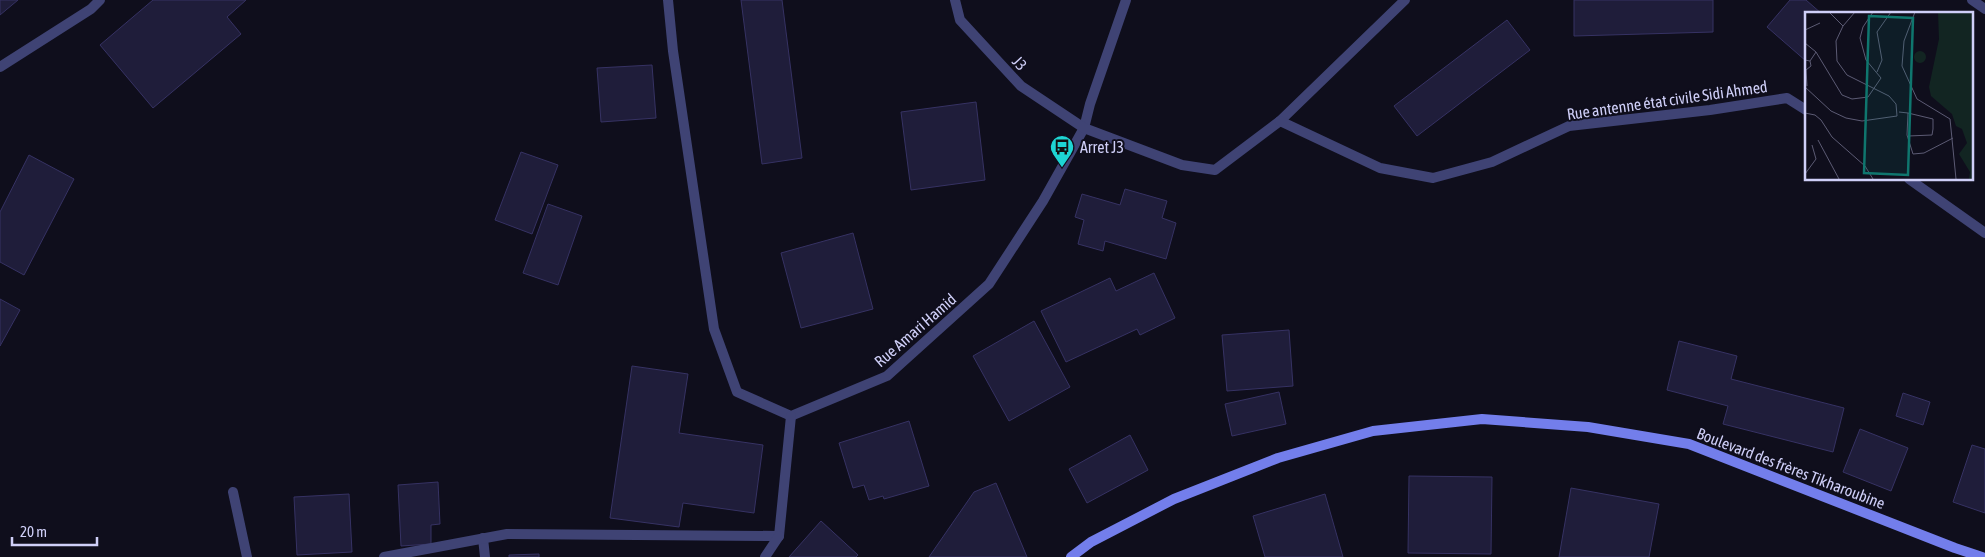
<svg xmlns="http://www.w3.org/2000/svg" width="1985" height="557" viewBox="0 0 1985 557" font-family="'Asap Condensed',sans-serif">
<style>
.building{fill:#1f1d3a;stroke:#363263}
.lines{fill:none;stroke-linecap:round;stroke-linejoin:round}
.street{stroke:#3f4374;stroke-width:10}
.secondary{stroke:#737eeb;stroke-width:10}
.labels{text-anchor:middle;stroke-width:4;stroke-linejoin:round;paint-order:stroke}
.street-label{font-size:16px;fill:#cfcff8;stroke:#0f0e1c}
.poi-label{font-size:16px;fill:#cfcff8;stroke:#0f0e1c;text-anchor:start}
.inset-road{fill:none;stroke:#5c5b74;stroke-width:1}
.view{fill:#0f766e;fill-opacity:0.15;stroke:#0f766e;stroke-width:2.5}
.inset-edge{fill:none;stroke:#cfcff8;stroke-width:2.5}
</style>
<rect width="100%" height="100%" fill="#0f0e1c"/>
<g class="building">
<polygon points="0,0 18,0 0,15"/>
<polygon points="153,0 246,0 227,17 241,34 153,108 100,45"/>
<polygon points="741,0 782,0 802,158 762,164"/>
<polygon points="1574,0 1713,0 1713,32 1574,36"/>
<polygon points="1790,0 1806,0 1822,14 1806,14 1806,61 1767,27"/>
<polygon points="1507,20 1530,50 1417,136 1394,106"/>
<polygon points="652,65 656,118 601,122 597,68"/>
<polygon points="976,102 985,180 911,190 901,112"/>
<polygon points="521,152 558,165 532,234 495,220"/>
<polygon points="29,155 74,179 24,275 0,262 0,212"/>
<polygon points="1125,189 1167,201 1162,218 1176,223 1166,259 1105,241 1103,251 1078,244 1084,220 1075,217 1082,194 1120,205"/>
<polygon points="548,204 582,216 558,285 523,273"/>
<polygon points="853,233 873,309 801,328 781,253"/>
<polygon points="1154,273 1175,318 1140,335 1137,329 1066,362 1041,311 1110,278 1116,291"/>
<polygon points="0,299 20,310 0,346"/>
<polygon points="1034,321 1070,387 1009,421 973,356"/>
<polygon points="1289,330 1293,386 1227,391 1222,335"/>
<polygon points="1679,341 1737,356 1731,379 1844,408 1833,452 1723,424 1728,406 1667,390"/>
<polygon points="632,366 688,374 679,433 763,445 754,513 683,503 679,527 610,518"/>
<polygon points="1279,392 1286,424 1232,436 1225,404"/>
<polygon points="1903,393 1930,402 1923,425 1896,416"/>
<polygon points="909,421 929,486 884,499 883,496 869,500 864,485 853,488 839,443"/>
<polygon points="1860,429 1908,448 1891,491 1843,472"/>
<polygon points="1130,435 1148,470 1087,503 1069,469"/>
<polygon points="1972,445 1985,449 1985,513 1953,502"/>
<polygon points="1409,476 1492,477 1491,554 1408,553"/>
<polygon points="438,482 440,524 431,525 431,544 401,546 398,485"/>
<polygon points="996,483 1027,557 929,557 974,492"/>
<polygon points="1571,488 1659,504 1649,557 1559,557"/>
<polygon points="349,494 352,552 297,555 294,497"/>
<polygon points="1325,494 1343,557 1265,557 1253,516"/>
<polygon points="821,521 858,555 856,557 789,557"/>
<polygon points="539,554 539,557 509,557 509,555"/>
</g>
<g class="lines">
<g class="street">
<polyline points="668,0 673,51 714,329 737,392 791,416 887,376 989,284 1043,201 1084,128 1090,104 1126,0"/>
<polyline points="955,0 960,20 1021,86 1084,128 1182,165 1215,170 1280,121 1405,0"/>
<polyline points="1972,0 1985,9"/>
<polyline points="0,67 91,9 100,0"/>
<polyline points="1280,121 1380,168 1433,178 1492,162 1569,126 1710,110 1787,98 1806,110"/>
<polyline points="1909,179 1985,233"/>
<polyline points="233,492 247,557"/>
<polyline points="483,538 485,557"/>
<polyline points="384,557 507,534 779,536 791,416"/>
<polyline points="765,557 779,536"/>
</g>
<polyline class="secondary" points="1071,557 1091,542 1174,499 1278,458 1373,431 1482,419 1588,427 1689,444 1955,548 1982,557"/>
</g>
<defs>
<g id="bus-pin" transform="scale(1.25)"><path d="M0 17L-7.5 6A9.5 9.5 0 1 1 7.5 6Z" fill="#1ed5d3" stroke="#0f0e1c"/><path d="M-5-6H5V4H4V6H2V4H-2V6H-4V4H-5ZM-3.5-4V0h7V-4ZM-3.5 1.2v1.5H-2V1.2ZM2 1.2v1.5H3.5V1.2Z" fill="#111"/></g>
</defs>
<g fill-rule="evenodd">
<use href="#bus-pin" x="1062" y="147"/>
</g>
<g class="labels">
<g class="street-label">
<text transform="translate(1020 63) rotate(48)" y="6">J3</text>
<text transform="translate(1667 100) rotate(-8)" y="6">Rue antenne état civile Sidi Ahmed</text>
<text transform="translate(915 330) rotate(-41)" y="6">Rue Amari Hamid</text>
<text transform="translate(1791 468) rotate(21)" y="6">Boulevard des frères Tikharoubine</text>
</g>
<g class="poi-label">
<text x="1080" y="153">Arret J3</text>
</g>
</g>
<g transform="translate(1805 12)">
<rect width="168" height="168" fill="#0f0e1c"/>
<path d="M133,0H167V167H164L165,160L154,142L162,131L157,117L151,114L147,102L126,84L124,75L134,27ZM109 45a6 6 0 1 1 12 0a6 6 0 1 1-12 0Z" fill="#122522"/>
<path class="inset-road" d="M24,0L38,14M110,0L99,29L97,54L112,87L145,107L151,167M0,18L15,11M0,31L11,40L5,49M11,40L37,83L47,87L63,85L76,66L61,48L55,26L58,15L68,0M0,48L5,49L6,54L1,58L2,74M72,60L77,48L72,20L86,0M0,75L26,99L41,106L57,109L92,104L91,92L84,84L42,63L32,49L31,29L38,14L50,0M94,100L103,101L102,123L108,142L119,141L148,126M0,101L10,103L16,108L27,125L60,154L68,167M103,124L127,123L128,117V107L103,101M13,128L34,167M0,162L11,147L7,133"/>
<path class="view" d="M64,4L108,6L103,163L59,161Z"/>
<rect width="168" height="168" class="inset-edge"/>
</g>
<path d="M12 537v8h85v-8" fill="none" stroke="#cfcff8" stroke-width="2.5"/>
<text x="20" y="537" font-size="15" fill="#cfcff8" stroke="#0f0e1c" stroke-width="4" paint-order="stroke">20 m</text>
</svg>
